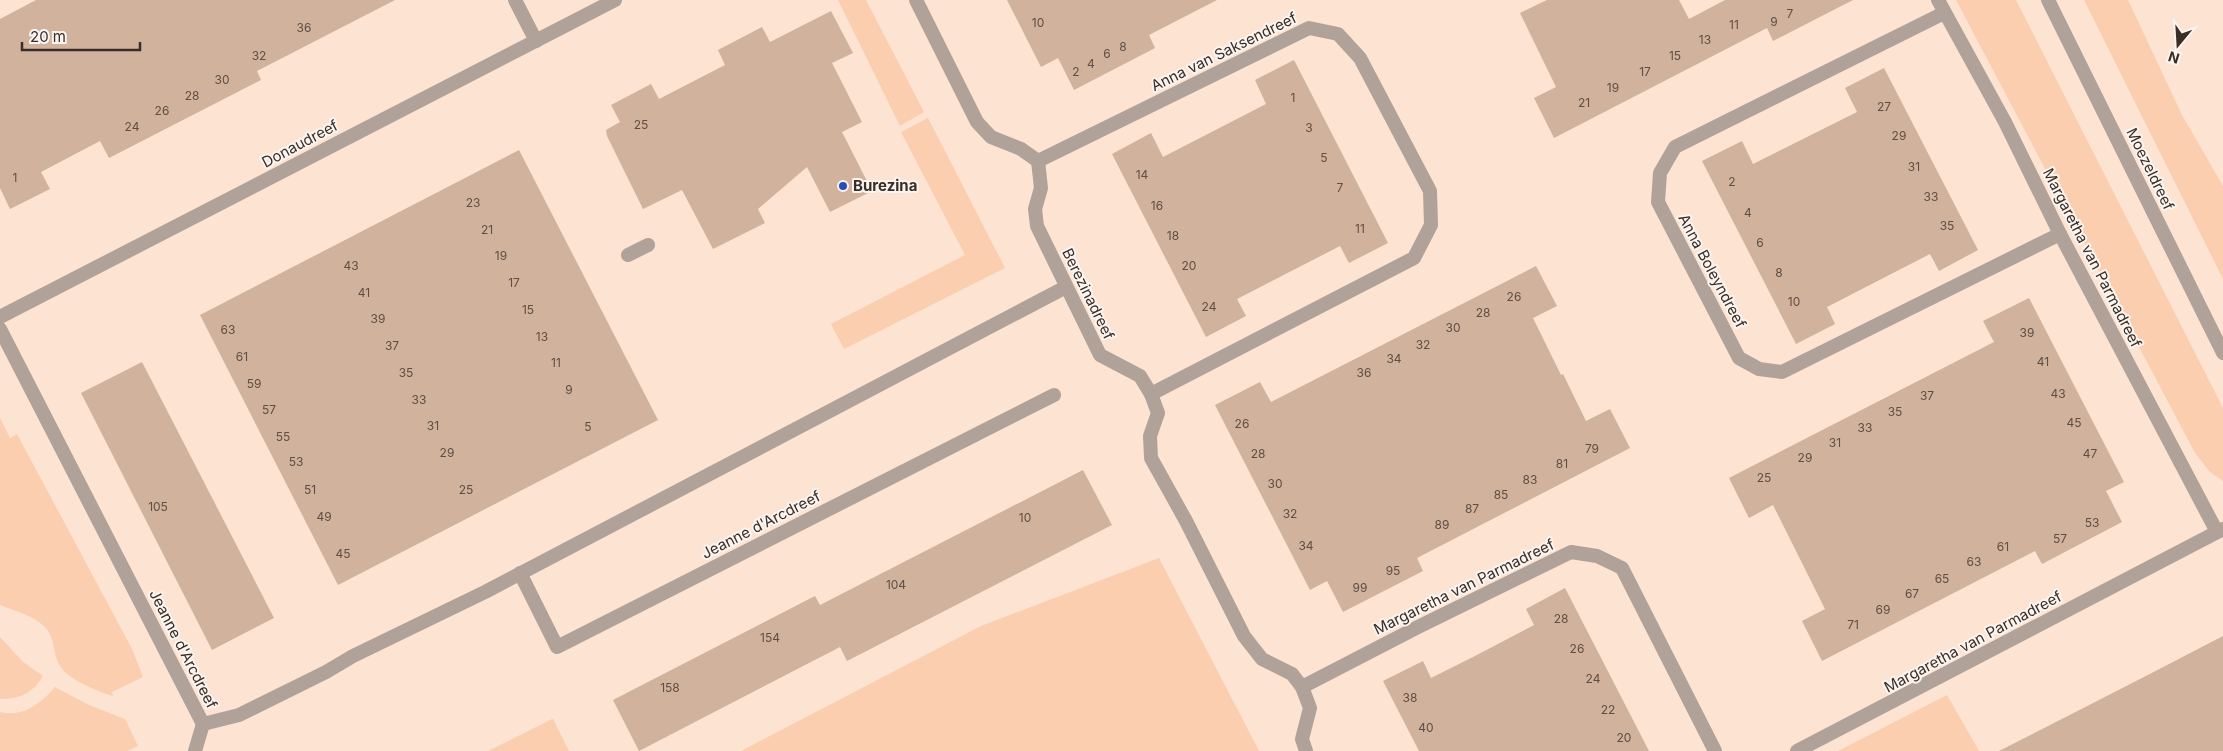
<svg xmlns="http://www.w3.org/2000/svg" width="2223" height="751" viewBox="0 0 2223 751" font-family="Inter,sans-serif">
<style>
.green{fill:#fbceaf}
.building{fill:#d0b29d}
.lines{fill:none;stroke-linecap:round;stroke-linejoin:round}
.service{stroke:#b0a299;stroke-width:14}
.minor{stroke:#b0a299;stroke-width:14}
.tertiary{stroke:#b0a299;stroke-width:14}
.poi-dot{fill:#2a4dbd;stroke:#fbf4f0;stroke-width:2}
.labels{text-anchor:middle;stroke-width:4;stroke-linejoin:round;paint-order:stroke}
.number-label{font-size:12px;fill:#5f4e43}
.street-label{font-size:15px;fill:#392d25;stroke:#fbf4f0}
.poi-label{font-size:15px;font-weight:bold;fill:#392d25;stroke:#fbf4f0;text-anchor:start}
</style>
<rect width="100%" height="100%" fill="#fce3d2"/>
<g class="green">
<polygon points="838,0 866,0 924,112 900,126"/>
<polygon points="1956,0 2016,0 2223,408 2223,481 2210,472 2195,453"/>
<polygon points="2084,0 2128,0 2182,115 2223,186 2223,279"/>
<polygon points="928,118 1005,268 844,349 831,324 965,255 901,132"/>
<path d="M0,418L10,438L17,434L132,649L143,677L112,692L113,696C97,691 70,681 60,666C53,655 55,637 45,627C32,615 15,611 0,605Z"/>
<polygon points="1159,558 1259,751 741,751 981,626"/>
<path d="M0,637L23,662L43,676C33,693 20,699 0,699Z"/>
<path d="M55,687L89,705L125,719L138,746L127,751H0V712C22,718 42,703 55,687Z"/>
<polygon points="1947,695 1979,751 1838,751"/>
<polygon points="553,719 569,751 488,751 552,719"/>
</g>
<g class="building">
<polygon points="36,0 395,0 257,71 261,80 109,158 100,141 41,172 50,189 10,209 0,188 0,19"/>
<polygon points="1007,0 1217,0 1149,35 1155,48 1074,90 1058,58 1041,67"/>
<polygon points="1547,0 1679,0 1689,19 1725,0 1853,0 1773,41 1767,28 1554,138 1534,98 1556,87 1520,13"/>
<polygon points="831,11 853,53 832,63 862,122 842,132 872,191 830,212 807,167 758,209 765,223 713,249 682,190 643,209 607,136 606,130 620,122 611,105 651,84 659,99 725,65 718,50 762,27 770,42"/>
<polygon points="1294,60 1388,243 1349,263 1340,246 1237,299 1246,316 1206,337 1112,154 1151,133 1163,157 1266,104 1255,80"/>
<polygon points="1884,68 1978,250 1939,271 1930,254 1827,307 1835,324 1796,344 1702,161 1742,141 1753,164 1857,112 1845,88"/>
<polygon points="519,150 658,420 338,585 200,315"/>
<polygon points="1536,266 1557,306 1533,318 1561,375 1563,374 1586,421 1610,409 1630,448 1417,558 1423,571 1343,612 1327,581 1310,590 1215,405 1260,382 1271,402"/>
<polygon points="2029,298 2124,482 2106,491 2122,522 2042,564 2035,551 1822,661 1802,621 1825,609 1773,505 1749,518 1729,478 1994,342 1983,321"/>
<polygon points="142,362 274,618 212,650 81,393"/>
<polygon points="1083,470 1112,525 847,661 840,647 639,751 613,700 815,596 820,605"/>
<polygon points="1565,588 1649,751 1419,751 1383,681 1423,661 1431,678 1475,656 1534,625 1526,609"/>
<polygon points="2223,636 2223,751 1999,751 2142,678"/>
</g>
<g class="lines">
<polyline class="service" points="628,255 648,245"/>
<g class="minor">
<polyline points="515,0 536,41"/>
<polyline points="916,0 977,122 991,137 1021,149 1038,161 1041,188 1035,209 1037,226 1100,355 1140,376 1151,394 1158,413 1150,436 1151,458 1186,521 1244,636 1262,659 1292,674 1302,687 1310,708 1302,739 1306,751"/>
<polyline points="1938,0 2005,122 2060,234 2217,532"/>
<polyline points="1944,13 1675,147 1660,173 1658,202 1739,358 1759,369 1782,372 2060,234"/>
<polyline points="1038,161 1309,28 1338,34 1360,58 1430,191 1431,225 1414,258 1151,394"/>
<polyline points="0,317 615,0"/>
<polyline points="0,329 203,724 239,715 326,672 353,656 485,592 1066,287"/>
<polyline points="520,573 557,647 1054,395"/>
<polyline points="1302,687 1418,627 1571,552 1597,556 1622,568 1715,751"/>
<polyline points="195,751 203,724"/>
<polyline points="1797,751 2223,529"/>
</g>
<polyline class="tertiary" points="2048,0 2223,353"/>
</g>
<circle class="poi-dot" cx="843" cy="186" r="5"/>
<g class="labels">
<g class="number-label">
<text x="1790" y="18">7</text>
<text x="1774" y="26">9</text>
<text x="1038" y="27">10</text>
<text x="1734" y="29">11</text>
<text x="304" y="32">36</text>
<text x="1705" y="44">13</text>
<text x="1123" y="51">8</text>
<text x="1107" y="58">6</text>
<text x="259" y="60">32</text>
<text x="1675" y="60">15</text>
<text x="1091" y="68">4</text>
<text x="1076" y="76">2</text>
<text x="1645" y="76">17</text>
<text x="222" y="84">30</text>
<text x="1613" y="92">19</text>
<text x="192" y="100">28</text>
<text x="1293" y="102">1</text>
<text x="1584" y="107">21</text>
<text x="1884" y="111">27</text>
<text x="162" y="115">26</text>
<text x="641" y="129">25</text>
<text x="132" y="131">24</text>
<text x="1309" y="132">3</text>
<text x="1899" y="140">29</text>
<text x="1324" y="162">5</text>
<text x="1914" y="171">31</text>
<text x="1142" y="179">14</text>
<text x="15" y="182">1</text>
<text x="1732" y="186">2</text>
<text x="1340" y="192">7</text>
<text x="1931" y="201">33</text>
<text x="473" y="207">23</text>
<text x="1157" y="210">16</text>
<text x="1748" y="217">4</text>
<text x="1947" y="230">35</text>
<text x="1360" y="233">11</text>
<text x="487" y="234">21</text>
<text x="1173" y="240">18</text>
<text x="1760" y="247">6</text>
<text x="501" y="260">19</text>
<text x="351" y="270">43</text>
<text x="1189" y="270">20</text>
<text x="1779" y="277">8</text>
<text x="514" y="287">17</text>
<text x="364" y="297">41</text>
<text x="1514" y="301">26</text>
<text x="1794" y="306">10</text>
<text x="1209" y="311">24</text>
<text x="528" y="314">15</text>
<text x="1483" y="317">28</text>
<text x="378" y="323">39</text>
<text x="1453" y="332">30</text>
<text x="228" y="334">63</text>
<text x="2027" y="337">39</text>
<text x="542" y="341">13</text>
<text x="1423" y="349">32</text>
<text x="392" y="350">37</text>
<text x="242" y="361">61</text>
<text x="1394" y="363">34</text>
<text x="2043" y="366">41</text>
<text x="556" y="367">11</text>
<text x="406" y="377">35</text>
<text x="1364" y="377">36</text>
<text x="254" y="388">59</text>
<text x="569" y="394">9</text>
<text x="2058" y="398">43</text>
<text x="1927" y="400">37</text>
<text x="419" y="404">33</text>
<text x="269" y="414">57</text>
<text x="1895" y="416">35</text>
<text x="2074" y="427">45</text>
<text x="1242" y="428">26</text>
<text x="433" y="430">31</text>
<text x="588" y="431">5</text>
<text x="1865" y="432">33</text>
<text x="283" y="441">55</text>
<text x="1835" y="447">31</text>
<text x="1592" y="453">79</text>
<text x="447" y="457">29</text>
<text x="1258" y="458">28</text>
<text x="2090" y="458">47</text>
<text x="1805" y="462">29</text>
<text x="296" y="466">53</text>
<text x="1562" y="468">81</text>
<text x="1764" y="482">25</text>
<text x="1530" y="484">83</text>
<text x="1275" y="488">30</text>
<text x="310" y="494">51</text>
<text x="466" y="494">25</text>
<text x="1501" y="499">85</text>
<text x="158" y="511">105</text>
<text x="1472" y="513">87</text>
<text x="1290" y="518">32</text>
<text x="324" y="521">49</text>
<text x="1025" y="522">10</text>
<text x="2092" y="527">53</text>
<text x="1442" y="529">89</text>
<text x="2060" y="543">57</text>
<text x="1306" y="550">34</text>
<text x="2003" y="551">61</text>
<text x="343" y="558">45</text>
<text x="1974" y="566">63</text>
<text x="1393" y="575">95</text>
<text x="1942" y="583">65</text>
<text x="896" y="589">104</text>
<text x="1360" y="592">99</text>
<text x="1912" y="598">67</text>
<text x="1883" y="614">69</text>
<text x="1561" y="623">28</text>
<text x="1853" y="629">71</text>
<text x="770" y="642">154</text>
<text x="1577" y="653">26</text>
<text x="1593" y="683">24</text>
<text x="670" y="692">158</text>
<text x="1410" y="702">38</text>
<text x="1608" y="714">22</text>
<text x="1426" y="732">40</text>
<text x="1624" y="742">20</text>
</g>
<g class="street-label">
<text transform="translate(1224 52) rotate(-26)" y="5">Anna van Saksendreef</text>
<text transform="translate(300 144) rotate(-28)" y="5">Donaudreef</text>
<text transform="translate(2150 169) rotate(64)" y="5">Moezeldreef</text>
<text transform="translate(2092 258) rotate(63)" y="5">Margaretha van Parmadreef</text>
<text transform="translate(1712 271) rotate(62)" y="5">Anna Boleyndreef</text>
<text transform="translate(1088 294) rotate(64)" y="5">Berezinadreef</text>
<text transform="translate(761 525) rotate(-27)" y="5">Jeanne d'Arcdreef</text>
<text transform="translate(1464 587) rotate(-26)" y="5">Margaretha van Parmadreef</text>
<text transform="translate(1973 642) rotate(-28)" y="5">Margaretha van Parmadreef</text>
<text transform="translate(183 649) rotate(63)" y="5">Jeanne d'Arcdreef</text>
</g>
<g class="poi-label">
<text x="853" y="191">Burezina</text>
</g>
</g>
<g transform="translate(2178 45) rotate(198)" stroke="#fbf4f0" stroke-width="4" paint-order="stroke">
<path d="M0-4L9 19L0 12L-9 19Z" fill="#392d25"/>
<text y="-8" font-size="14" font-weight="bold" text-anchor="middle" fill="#392d25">N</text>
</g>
<path d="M22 42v8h118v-8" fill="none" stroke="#392d25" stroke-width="2.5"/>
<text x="30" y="42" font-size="15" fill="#392d25" stroke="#fbf4f0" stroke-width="4" paint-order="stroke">20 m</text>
</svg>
